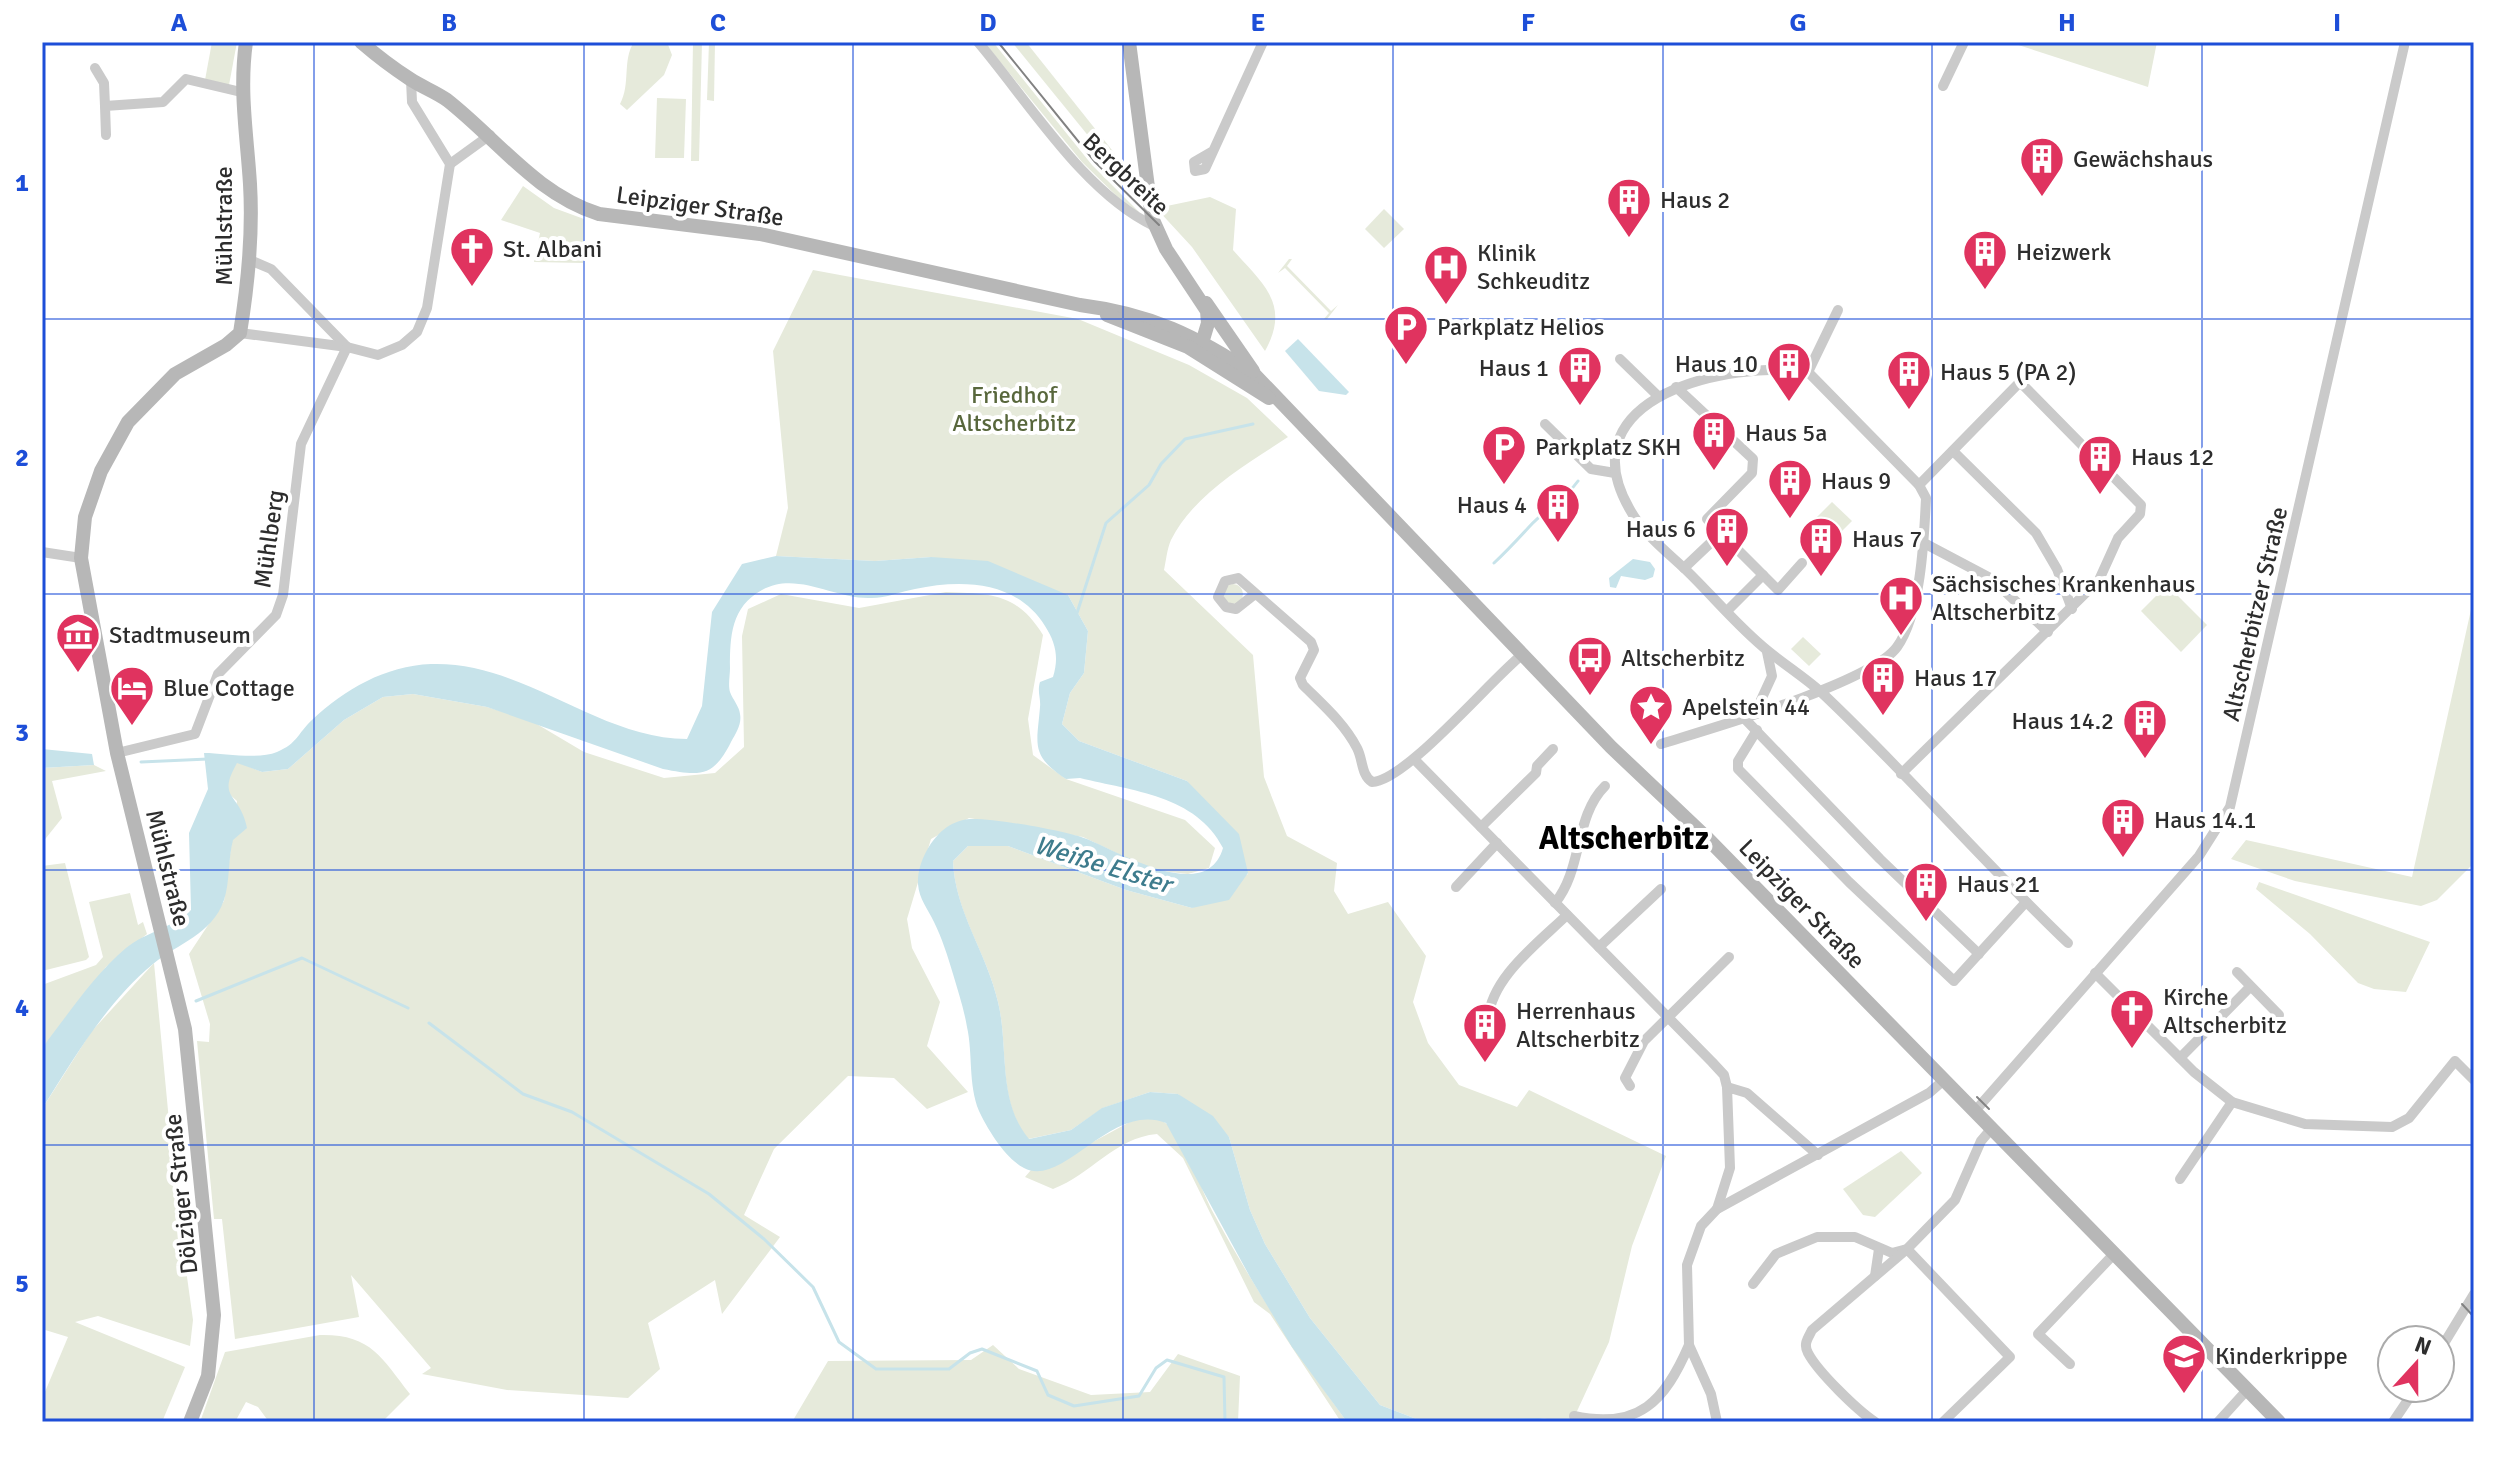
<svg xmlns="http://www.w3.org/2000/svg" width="2516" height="1464" viewBox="0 0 2516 1464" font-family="Signika,sans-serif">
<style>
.green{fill:#e6eadb}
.water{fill:#c7e3ea}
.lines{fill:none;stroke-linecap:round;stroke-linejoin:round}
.stream{stroke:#c7e3ea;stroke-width:3}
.street{stroke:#cacaca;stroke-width:10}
.secondary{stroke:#b7b7b7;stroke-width:14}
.tram{stroke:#828282;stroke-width:2}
.grid{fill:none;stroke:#1d4ed8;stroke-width:2;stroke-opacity:0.55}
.labels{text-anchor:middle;stroke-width:8;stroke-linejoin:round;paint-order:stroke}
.poi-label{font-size:24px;fill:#2d2d2d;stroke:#fff;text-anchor:start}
.street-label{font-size:24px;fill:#2d2d2d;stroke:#fff}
.park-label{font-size:24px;fill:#58673c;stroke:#fff}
.water-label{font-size:26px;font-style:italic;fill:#3e7c8d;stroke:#fff}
.district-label{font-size:32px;font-weight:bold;fill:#000;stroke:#fff}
.neatline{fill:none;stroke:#1d4ed8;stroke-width:3}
.grid-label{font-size:26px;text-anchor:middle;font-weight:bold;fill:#1d4ed8}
</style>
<rect width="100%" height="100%" fill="#fff"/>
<g class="green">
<polygon points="212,42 237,42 229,85 205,80"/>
<path d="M634,42H667L672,55L664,75L627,110L620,104C631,84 622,60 634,42Z"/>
<polygon points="693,42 702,42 699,161 691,161"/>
<polygon points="709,42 715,42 714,101 707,100"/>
<polygon points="984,42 993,42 1092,165 1139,212 1135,214 1082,162"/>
<polygon points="1012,42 1026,42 1135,179 1136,189 1103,154"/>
<polygon points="2009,42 2157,42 2148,87"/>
<polygon points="657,98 686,99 684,158 655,158"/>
<polygon points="523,186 554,208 584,219 583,263 534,262 540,233 501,220"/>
<path d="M1159,189L1162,207L1210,197L1236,209L1233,250C1263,284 1291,304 1265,351L1192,247L1156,208L1153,190Z"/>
<polygon points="1384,209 1404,229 1384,248 1365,229"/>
<polygon points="1289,259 1292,259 1287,266 1331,311 1338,305 1327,319 1324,319 1329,313 1285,268 1278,273"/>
<path d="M813,270L1078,319L1189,365L1247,398L1288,437C1247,464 1194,494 1171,540C1167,549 1166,561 1164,570L1253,655L1264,777L1287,836L1337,863L1334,891L1348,914L1388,902L1426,956L1413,1002L1428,1043L1459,1085L1517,1107L1529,1090L1666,1156L1632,1246L1609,1342L1572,1422L1539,1418L1419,1420L1380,1405L1310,1318L1265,1244L1250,1210L1229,1137L1178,1094L1150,1092L1103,1108L1071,1130L1028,1139C997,1101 1009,1048 998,1002C987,953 955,913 953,861L968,846H1008L1126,890L1192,908L1248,874L1187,781L1079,741L1062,724L1070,693L1084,673L1088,631L1068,595L931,557L875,561L776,556L788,508L773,351Z"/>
<polygon points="1832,502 1852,521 1837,536 1817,517"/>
<circle cx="1233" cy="594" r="10"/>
<polygon points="2167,585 2207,625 2181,652 2141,611"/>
<path d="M946,592C992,594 1017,593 1043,635L1028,719L1033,755L1066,779L1185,820L1215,848L1209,868L1188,874L1152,870L1083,837L969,818L931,839L907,919L912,948L940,1002L927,1046L968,1092L927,1109L894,1078L848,1076L774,1149L744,1215L780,1237L722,1314L715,1280L648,1323L660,1369L628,1398L507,1390L422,1374L431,1368L351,1275L359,1317L235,1339L222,1219H214L197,1041L209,1042L210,1024L189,954L224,901L237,801L227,792V779L237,762L262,772L288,769L344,720L383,697L413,694L487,707L530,720L584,752L664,778L715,773L744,747L742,636L748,609L781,594L859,608Z"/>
<polygon points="2474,596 2474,863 2437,900 2421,906 2295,881 2231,859 2246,840 2412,877"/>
<polygon points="1803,637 1821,654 1809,666 1791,649"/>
<polygon points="94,765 106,771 52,781 62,818 42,843 42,768"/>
<polygon points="65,863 89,957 86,960 42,971 42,866"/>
<polygon points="2259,882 2430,942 2406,992 2374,989 2358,983 2310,934 2256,889"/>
<polygon points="130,893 138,925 143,922 147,934 106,967 42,1049 42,985 96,965 103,957 89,902"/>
<polygon points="154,963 177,1205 193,1320 190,1346 98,1316 75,1322 185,1367 162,1422 42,1422 42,1399 68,1337 42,1329 42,1109 91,1032"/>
<path d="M1139,1117C1151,1118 1164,1118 1172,1129C1191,1153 1200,1189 1215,1216C1254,1288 1299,1356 1347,1422H1341L1270,1314L1254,1302L1183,1158L1157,1134C1114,1138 1091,1175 1053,1189L1025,1177L1031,1170H1041Z"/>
<polygon points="1901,1151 1922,1173 1875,1217 1863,1215 1843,1189"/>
<path d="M320,1335C371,1334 381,1357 410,1394L382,1422H269L258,1407L246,1402L235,1422H200L225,1352Z"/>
<polygon points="993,1345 1019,1369 1091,1395 1150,1392 1178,1354 1240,1376 1238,1422 792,1422 828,1361 971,1360"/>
</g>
<g class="water">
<polygon points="1298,339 1349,392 1346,395 1319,391 1285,351"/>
<path d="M776,556L875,561L931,557L988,561L1068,595L1088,631L1084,673L1070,693L1062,724L1079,741L1187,781L1239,834L1248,873L1229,900L1192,908L1126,890L1008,846H968L953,861C955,912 987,953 998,1002C1009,1047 997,1101 1029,1139L1071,1130L1102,1108L1150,1092L1178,1094L1213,1116L1229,1137L1250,1210L1265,1244L1310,1318L1380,1405L1419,1420L1539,1418L1562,1422H1347L1292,1347L1250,1277L1166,1123C1111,1101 1063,1189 1024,1168C1005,1158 988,1130 979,1111C968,1084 973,1054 967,1027C964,1009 958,991 953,974C948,957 942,938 934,922C928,909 919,899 918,884C917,863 931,838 947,827C953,823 963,819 970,819C993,818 1061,830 1084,838C1115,849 1206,907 1223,848C1196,795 1132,791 1080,778L1066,779C1030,755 1037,745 1040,707C1041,698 1037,692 1040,682L1053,677C1059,658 1056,643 1045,626C1017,581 963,579 915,589C899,592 885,599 868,598C833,598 796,571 762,590C731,607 730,636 730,668C730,675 728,685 730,692C733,700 739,706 740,714C742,724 736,733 731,742C713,778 700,776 663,769L487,707L413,694L383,697L344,720L288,769L262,772L237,763C216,800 240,792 247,828L233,840C228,859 230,882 224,900C212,935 178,943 153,964C106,1003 74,1058 42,1109V1049L48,1040C72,1009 95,974 126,948C146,932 172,928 191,910L189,833L208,789L204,753C224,753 258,760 277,752C298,743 297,734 312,720C345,689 385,666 431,664C524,661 596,738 687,739L702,706L712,612L742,564Z"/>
<polygon points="1633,559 1650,562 1655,569 1653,577 1645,580 1621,576 1616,588 1610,587 1609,578"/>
<polygon points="42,749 92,754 94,765 42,768"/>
</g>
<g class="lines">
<g class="stream">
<path d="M1494,563C1507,551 1518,539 1529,527C1545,509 1564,501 1578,481"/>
<polyline points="1077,613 1106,523 1149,485 1161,464 1185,439 1253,424"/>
<polyline points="141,762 208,759"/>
<polyline points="196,1001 302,958 408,1008"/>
<polyline points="429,1023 523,1094 572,1112 709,1194 764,1239 813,1287 839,1342 876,1369 949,1369 970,1353 982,1349 1037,1371 1048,1395 1074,1406 1139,1396 1156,1368 1167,1360 1224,1377 1225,1422"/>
</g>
<g class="street">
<path d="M978,42C1028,101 1084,193 1154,226"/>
<polyline points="95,68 104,83 105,106"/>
<polyline points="1943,86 1964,42"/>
<polyline points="106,135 105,106 163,102 186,79 241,92"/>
<polyline points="1213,151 1194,162 1195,171 1205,169 1263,42"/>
<polyline points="450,164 490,135"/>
<polyline points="250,260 271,269 347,347"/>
<polyline points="240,333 347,347 378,355 402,345 417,332 427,308 450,164 412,102 411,80"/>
<polyline points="1620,359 1657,395"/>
<polyline points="1808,372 1838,310"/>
<polyline points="1676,387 1753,459 1752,473 1707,519 1778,590 1802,563"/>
<polyline points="1545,424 1591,469 1615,473"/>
<polyline points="1953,451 2036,533 2057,569 2072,609"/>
<polyline points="1922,542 1992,579 2048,632"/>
<polyline points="42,552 81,558"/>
<polyline points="1684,568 1721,533"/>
<path d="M1255,594L1236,609L1226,607L1218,597L1225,581L1238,578L1311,642L1314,650L1300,678L1303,685C1323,705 1344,723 1357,748C1363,759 1361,775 1372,782C1406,781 1491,679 1523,654"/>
<polyline points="1727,611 1763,575"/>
<polyline points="1755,713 1772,676 1767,652"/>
<polyline points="1743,717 1880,859 1979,954"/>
<polyline points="1757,730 1738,761 1738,769 1849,882 1954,981 2026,902"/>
<path d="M1661,744C1709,729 1871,683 1897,647C1921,613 1924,540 1926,498L1919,485L1808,372C1730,360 1566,396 1629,508C1643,534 1665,550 1686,570C1713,596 1738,627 1768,651C1785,665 1804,677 1821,692C1906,772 1983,862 2068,943"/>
<polyline points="117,753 195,734 218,674 276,615 283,595 301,444 347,347"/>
<polyline points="1414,759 1712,1062 1724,1075 1727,1087"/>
<polyline points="1901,774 2099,580 2118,538 2140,514 2141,505 2020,382 1919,485"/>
<polyline points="1481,827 1536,773 1537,766 1553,749"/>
<polyline points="1456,887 1497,843"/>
<path d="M1555,903C1583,869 1574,817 1605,786"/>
<polyline points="1599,947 1661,889"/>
<polyline points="2237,972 2279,1015"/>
<polyline points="2095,973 2194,1072 2232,1102 2305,1124 2392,1127 2409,1118 2455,1061 2474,1080"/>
<path d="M1488,1023C1488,980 1538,943 1567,915"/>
<polyline points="2180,1058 2250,987"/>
<polyline points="1630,1086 1625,1078 1644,1041 1729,957"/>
<polyline points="1975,1111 2199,856 2230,807 2405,42"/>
<polyline points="2180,1179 2232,1102"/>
<polyline points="1717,1209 1730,1168 1727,1087 1747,1093 1818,1155"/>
<polyline points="1875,1276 1879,1249"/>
<polyline points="1753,1284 1776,1254 1817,1237 1855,1237 1892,1253 1907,1249 1955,1200 1981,1141 1992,1128"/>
<polyline points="2440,1350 2474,1294"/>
<polyline points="2070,1364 2038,1334 2114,1254"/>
<path d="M1574,1416C1639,1430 1665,1401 1689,1345"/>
<polyline points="1717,1422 1711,1394 1689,1345 1687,1265 1701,1226 1717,1209 1929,1093 1944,1080"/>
<path d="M1875,1422C1857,1410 1818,1372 1808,1353C1803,1344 1808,1338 1812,1330L1907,1249L2010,1357L1943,1422"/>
<polyline points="2218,1422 2247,1390"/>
<polyline points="2393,1422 2416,1388"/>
</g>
<g class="secondary">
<path d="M361,42C376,55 393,68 410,79C422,87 436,92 447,100C498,140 536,194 599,214L760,234L1080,305C1151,314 1196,336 1255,375L1611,747L1707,838L2279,1422"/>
<polyline points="1129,42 1152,218 1166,249 1207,311 1208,323 1199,353"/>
<polyline points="1206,303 1253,371"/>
<polyline points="1107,315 1188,347 1269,398"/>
<path d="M190,1422L208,1376L214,1315L185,1029L117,753L81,558L85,517L101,471L128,422L175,374L226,345L240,333C248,284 253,234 250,184C247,135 239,91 246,42"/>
</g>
<g class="tram">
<polyline points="998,42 1095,162 1159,225"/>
<polyline points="1977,1097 1989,1109"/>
<polyline points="2462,1304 2474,1317"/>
</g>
</g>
<path class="grid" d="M314,42V1422M584,42V1422M853,42V1422M1123,42V1422M1393,42V1422M1663,42V1422M1932,42V1422M2202,42V1422M42,319H2474M42,594H2474M42,870H2474M42,1145H2474"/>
<defs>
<g id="building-pin" transform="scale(2.3)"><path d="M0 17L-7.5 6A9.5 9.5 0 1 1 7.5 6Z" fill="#e0335f" stroke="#fff"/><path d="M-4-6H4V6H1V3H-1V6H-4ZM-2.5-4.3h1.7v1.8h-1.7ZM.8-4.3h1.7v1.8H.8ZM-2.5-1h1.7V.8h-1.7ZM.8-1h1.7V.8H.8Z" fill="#fff"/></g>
<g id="church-pin" transform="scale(2.3)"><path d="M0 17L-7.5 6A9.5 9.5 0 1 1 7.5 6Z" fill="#e0335f" stroke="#fff"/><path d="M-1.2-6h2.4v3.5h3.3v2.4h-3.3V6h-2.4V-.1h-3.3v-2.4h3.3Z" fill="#fff"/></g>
<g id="hospital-pin" transform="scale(2.3)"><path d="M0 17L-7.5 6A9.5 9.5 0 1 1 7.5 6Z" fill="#e0335f" stroke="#fff"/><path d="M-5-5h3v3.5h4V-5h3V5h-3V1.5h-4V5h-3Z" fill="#fff"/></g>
<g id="parking-pin" transform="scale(2.3)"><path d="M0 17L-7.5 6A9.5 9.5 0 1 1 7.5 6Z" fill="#e0335f" stroke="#fff"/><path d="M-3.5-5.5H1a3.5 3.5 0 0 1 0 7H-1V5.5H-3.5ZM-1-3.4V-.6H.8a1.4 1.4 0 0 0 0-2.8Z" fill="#fff"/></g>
<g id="museum-pin" transform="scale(2.3)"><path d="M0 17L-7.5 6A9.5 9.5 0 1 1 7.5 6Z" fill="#e0335f" stroke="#fff"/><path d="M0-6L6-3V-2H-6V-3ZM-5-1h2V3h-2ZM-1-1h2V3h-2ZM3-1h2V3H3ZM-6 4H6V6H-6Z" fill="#fff"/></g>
<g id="bus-pin" transform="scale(2.3)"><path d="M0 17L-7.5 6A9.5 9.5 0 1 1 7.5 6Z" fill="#e0335f" stroke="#fff"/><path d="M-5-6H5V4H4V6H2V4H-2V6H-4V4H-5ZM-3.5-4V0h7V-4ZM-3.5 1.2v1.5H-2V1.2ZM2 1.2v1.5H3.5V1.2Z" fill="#fff"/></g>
<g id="hotel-pin" transform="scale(2.3)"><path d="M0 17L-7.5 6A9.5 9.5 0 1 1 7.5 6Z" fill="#e0335f" stroke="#fff"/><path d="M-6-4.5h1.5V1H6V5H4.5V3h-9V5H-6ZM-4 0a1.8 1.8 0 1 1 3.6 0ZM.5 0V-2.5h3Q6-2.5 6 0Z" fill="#fff"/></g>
<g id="sight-pin" transform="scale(2.3)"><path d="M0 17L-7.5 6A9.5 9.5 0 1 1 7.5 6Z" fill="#e0335f" stroke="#fff"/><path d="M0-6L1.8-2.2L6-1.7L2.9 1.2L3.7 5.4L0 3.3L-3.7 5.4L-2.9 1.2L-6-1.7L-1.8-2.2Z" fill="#fff"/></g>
<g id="school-pin" transform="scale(2.3)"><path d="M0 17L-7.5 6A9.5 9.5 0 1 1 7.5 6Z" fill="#e0335f" stroke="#fff"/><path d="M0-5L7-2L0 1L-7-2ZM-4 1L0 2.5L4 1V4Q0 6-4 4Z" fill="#fff"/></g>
</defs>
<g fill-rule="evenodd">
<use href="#building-pin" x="2042" y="159"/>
<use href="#building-pin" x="1629" y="200"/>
<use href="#church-pin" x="472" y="249"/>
<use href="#building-pin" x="1985" y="252"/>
<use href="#hospital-pin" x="1446" y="267"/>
<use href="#parking-pin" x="1406" y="327"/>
<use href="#building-pin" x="1789" y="364"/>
<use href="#building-pin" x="1580" y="368"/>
<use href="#building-pin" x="1909" y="372"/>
<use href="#building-pin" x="1714" y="433"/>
<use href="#parking-pin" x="1504" y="447"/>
<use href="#building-pin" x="2100" y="457"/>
<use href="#building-pin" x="1790" y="481"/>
<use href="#building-pin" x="1558" y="505"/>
<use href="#building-pin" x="1727" y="529"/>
<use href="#building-pin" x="1821" y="539"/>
<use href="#hospital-pin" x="1901" y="598"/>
<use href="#museum-pin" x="78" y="635"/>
<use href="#bus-pin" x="1590" y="658"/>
<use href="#building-pin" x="1883" y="678"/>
<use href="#hotel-pin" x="132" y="688"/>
<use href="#sight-pin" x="1651" y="707"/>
<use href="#building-pin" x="2145" y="721"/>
<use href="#building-pin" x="2123" y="820"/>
<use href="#building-pin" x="1926" y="884"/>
<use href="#church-pin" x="2132" y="1011"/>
<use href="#building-pin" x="1485" y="1025"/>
<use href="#school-pin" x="2184" y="1356"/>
</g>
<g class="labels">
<g class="poi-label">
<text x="2073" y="167">Gewächshaus</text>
<text x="1660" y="208">Haus 2</text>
<text x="503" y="257">St. Albani</text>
<text x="2016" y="260">Heizwerk</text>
<text x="1477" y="261">Klinik<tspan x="1477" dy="28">Schkeuditz</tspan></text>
<text x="1437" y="335">Parkplatz Helios</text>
<text x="1758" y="372" text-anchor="end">Haus 10</text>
<text x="1549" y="376" text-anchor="end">Haus 1</text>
<text x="1940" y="380">Haus 5 (PA 2)</text>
<text x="1745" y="441">Haus 5a</text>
<text x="1535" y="455">Parkplatz SKH</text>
<text x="2131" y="465">Haus 12</text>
<text x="1821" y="489">Haus 9</text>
<text x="1527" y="513" text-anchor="end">Haus 4</text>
<text x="1696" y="537" text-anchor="end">Haus 6</text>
<text x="1852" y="547">Haus 7</text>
<text x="1932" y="592">Sächsisches Krankenhaus<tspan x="1932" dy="28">Altscherbitz</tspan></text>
<text x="109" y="643">Stadtmuseum</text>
<text x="1621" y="666">Altscherbitz</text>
<text x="1914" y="686">Haus 17</text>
<text x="163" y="696">Blue Cottage</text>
<text x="1682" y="715">Apelstein 44</text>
<text x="2114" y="729" text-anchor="end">Haus 14.2</text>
<text x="2154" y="828">Haus 14.1</text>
<text x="1957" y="892">Haus 21</text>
<text x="2163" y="1005">Kirche<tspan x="2163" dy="28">Altscherbitz</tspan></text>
<text x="1516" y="1019">Herrenhaus<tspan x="1516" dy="28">Altscherbitz</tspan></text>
<text x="2215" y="1364">Kinderkrippe</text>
</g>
<g class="street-label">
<text transform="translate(1126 174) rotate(43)" y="8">Bergbreite</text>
<text transform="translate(700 206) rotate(8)" y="8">Leipziger Straße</text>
<text transform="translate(224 226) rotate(-90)" y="8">Mühlstraße</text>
<text transform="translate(269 539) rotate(-82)" y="8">Mühlberg</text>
<text transform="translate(2255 614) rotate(-77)" y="8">Altscherbitzer Straße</text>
<text transform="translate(168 868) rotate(76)" y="8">Mühlstraße</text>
<text transform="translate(1802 904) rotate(46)" y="8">Leipziger Straße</text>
<text transform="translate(181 1194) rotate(-96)" y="8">Dölziger Straße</text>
</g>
<g class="park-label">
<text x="1014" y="403">Friedhof<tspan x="1014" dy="28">Altscherbitz</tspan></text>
</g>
<g class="water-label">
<text transform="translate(1103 864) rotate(17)" y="9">Weiße Elster</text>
</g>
<g class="district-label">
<text x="1624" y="849">Altscherbitz</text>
</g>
</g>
<rect width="2516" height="1464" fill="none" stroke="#ffffff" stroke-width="88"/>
<g transform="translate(2416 1364) rotate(21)"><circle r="38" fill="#ffffff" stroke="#ababab" stroke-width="2"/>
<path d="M0-6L14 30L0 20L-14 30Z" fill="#e0335f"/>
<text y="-12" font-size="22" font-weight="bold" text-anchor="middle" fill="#2d2d2d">N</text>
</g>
<rect x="44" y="44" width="2428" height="1376" class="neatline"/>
<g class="grid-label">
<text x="179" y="31">A</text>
<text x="449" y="31">B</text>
<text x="718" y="31">C</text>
<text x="988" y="31">D</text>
<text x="1258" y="31">E</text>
<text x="1528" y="31">F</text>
<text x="1798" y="31">G</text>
<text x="2067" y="31">H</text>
<text x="2337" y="31">I</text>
<text x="22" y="191">1</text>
<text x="22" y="466">2</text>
<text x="22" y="741">3</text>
<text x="22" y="1016">4</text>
<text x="22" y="1292">5</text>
</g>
</svg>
